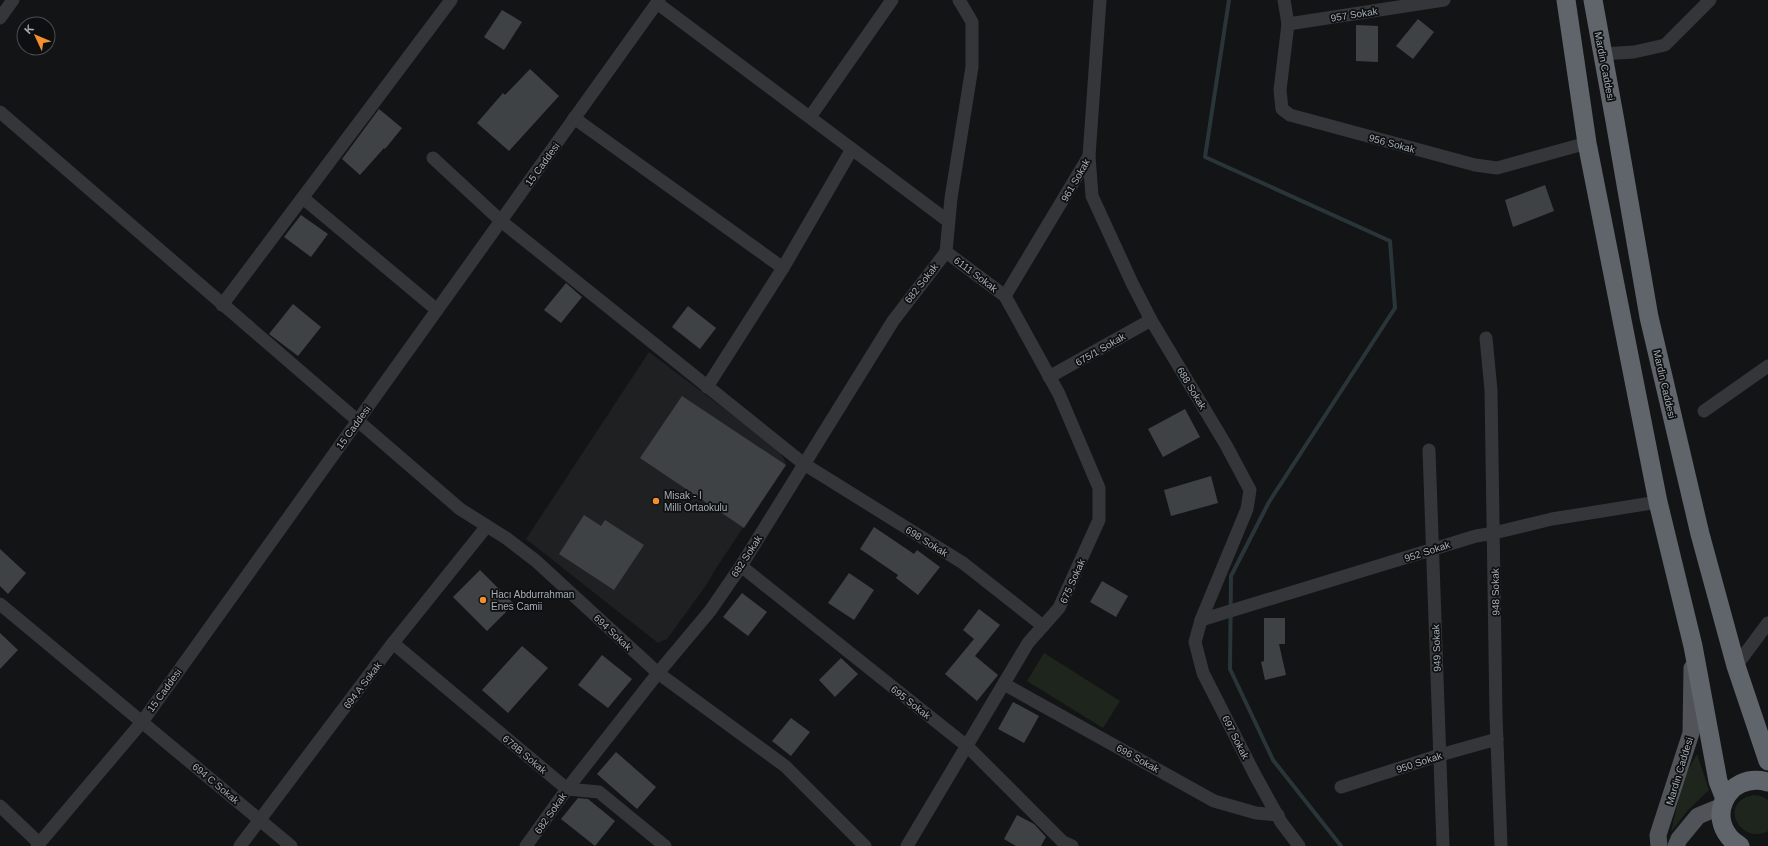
<svg xmlns="http://www.w3.org/2000/svg" width="1768" height="846" viewBox="0 0 1768 846" font-family="Arial,sans-serif">
<style>
.built{fill:#1f2022}
.green{fill:#1e251d}
.lines{fill:none;stroke-linecap:round;stroke-linejoin:round}
.stream{stroke:#2a3539;stroke-width:4}
.building{fill:#3f4245}
.minor{stroke:#34363a;stroke-width:13}
.major{stroke:#505459;stroke-width:17}
.highway{stroke:#60656b;stroke-width:19}
.poi-dot{fill:#f28f2e;stroke:#0e0f10;stroke-width:1.5}
.labels{text-anchor:middle;stroke-width:3.5;stroke-linejoin:round;paint-order:stroke}
.street-label{font-size:10px;fill:#a5adb5;stroke:#0e0f10}
.poi-label{font-size:10px;fill:#a5adb5;stroke:#0e0f10;text-anchor:start}
</style>
<rect width="100%" height="100%" fill="#131415"/>
<polygon class="built" points="649,352 779,450 786,463 715,570 707,584 667,639 658,643 526,539"/>
<g class="green">
<polygon points="1044,653 1120,701 1103,728 1027,681"/>
<polygon points="1697,754 1709,790 1688,810 1671,832 1683,779"/>
<path d="M1754,795L1761,796L1768,800V831C1741,846 1716,802 1754,795Z"/>
</g>
<g class="lines">
<polyline class="stream" points="1229,0 1205,157 1390,241 1395,308 1269,502 1231,576 1230,669 1273,760 1341,846"/>
</g>
<g class="building">
<polygon points="502,10 522,22 504,50 484,37"/>
<polygon points="1418,19 1434,32 1413,59 1396,46"/>
<polygon points="1356,25 1378,26 1378,62 1356,61"/>
<polygon points="530,69 559,96 509,151 477,123 503,93 505,95"/>
<polygon points="379,109 402,128 385,149 384,148 360,175 342,159"/>
<polygon points="1545,185 1554,211 1513,227 1505,200"/>
<polygon points="301,215 328,234 311,257 284,237"/>
<polygon points="566,283 582,297 561,323 544,310"/>
<polygon points="293,304 321,327 298,356 269,334"/>
<polygon points="688,306 716,328 700,349 672,327"/>
<polygon points="682,396 786,465 744,528 640,458"/>
<polygon points="1185,409 1200,437 1163,457 1148,429"/>
<polygon points="1211,476 1218,503 1171,516 1164,490"/>
<polygon points="584,515 601,526 605,520 644,545 614,590 559,554"/>
<polygon points="874,527 914,554 917,550 940,567 918,595 896,578 898,575 860,549"/>
<polygon points="0,549 26,573 8,594 0,586"/>
<polygon points="480,570 514,604 487,631 453,597"/>
<polygon points="849,573 874,590 854,620 828,603"/>
<polygon points="1102,581 1128,596 1116,617 1090,602"/>
<polygon points="742,593 767,612 748,636 723,617"/>
<polygon points="979,609 1000,625 975,656 998,675 977,701 945,674 974,639 963,630"/>
<polygon points="1264,618 1285,618 1285,644 1279,644 1286,675 1265,680 1261,662 1264,661"/>
<polygon points="0,633 18,650 0,669"/>
<polygon points="522,646 548,668 508,713 482,690"/>
<polygon points="602,655 632,679 608,708 578,685"/>
<polygon points="841,658 858,674 835,697 819,680"/>
<polygon points="1013,702 1039,716 1024,743 998,729"/>
<polygon points="791,718 810,732 791,756 772,741"/>
<polygon points="616,752 656,787 637,809 597,774"/>
<polygon points="578,798 588,799 615,821 595,846 561,819"/>
<polygon points="1017,815 1034,824 1046,837 1041,846 1016,846 1004,839"/>
</g>
<g class="lines">
<g class="minor">
<polyline points="1284,0 1288,24 1280,90 1282,109 1290,115 1475,165 1497,168 1587,143"/>
<polyline points="657,3 948,221"/>
<polyline points="0,18 13,0"/>
<polyline points="1288,24 1444,0"/>
<polyline points="1601,54 1634,52 1665,45 1710,0"/>
<polyline points="0,112 460,509 506,538 536,561 658,673 785,766 865,846"/>
<polyline points="810,117 892,0"/>
<polyline points="574,118 783,268"/>
<polyline points="1089,156 1092,196 1132,283 1151,320 1226,445 1250,490 1247,509 1201,620 1195,642 1203,673 1255,775 1281,822 1299,846"/>
<polyline points="433,158 501,221 804,464 963,563 1043,626"/>
<polyline points="303,198 437,310"/>
<polyline points="946,252 951,198 972,67 972,22 959,0"/>
<polyline points="1005,296 1089,156 1100,0"/>
<polyline points="222,305 451,0"/>
<polyline points="1486,338 1491,390 1496,716 1501,846"/>
<polyline points="1049,377 1151,320"/>
<polyline points="707,387 783,268 852,149"/>
<polyline points="1704,411 1768,366"/>
<polyline points="1429,450 1443,846"/>
<polyline points="741,566 968,747 1063,842 1072,846"/>
<polyline points="0,604 291,846"/>
<polyline points="1201,620 1476,536 1494,533 1552,519 1658,502"/>
<polyline points="393,643 567,789 599,792 665,846"/>
<polyline points="1736,666 1768,623"/>
<polyline points="1004,684 1214,801 1256,813 1278,815"/>
<polyline points="1341,787 1440,755 1497,739"/>
<polyline points="0,806 39,843"/>
<polyline points="37,846 142,722 659,0"/>
<polyline points="240,846 393,643 487,526"/>
<polyline points="526,846 567,789 658,673 710,611 741,566 893,321 946,252"/>
<polyline points="907,846 1028,643 1059,608 1099,520 1099,488 1059,394 1005,296 946,252"/>
</g>
<g class="major">
<polyline points="1659,846 1658,835 1691,733 1692,668"/>
<polyline points="1676,846 1679,839 1698,816 1722,806"/>
</g>
<g class="highway">
<polyline points="1566,0 1587,143 1658,502 1693,646 1718,781 1725,799"/>
<polyline points="1593,0 1615,121 1649,317 1700,534 1736,666 1768,761"/>
<path d="M1740,846C1702,823 1726,770 1768,782"/>
</g>
</g>
<g class="poi-dot">
<circle cx="656" cy="501" r="4"/>
<circle cx="483" cy="600" r="4"/>
</g>
<g class="labels">
<g class="street-label">
<text transform="translate(1354 14) rotate(-9)" y="4">957 Sokak</text>
<text transform="translate(1605 66) rotate(79)" y="4">Mardin Caddesi</text>
<text transform="translate(1392 143) rotate(15)" y="4">956 Sokak</text>
<text transform="translate(542 164) rotate(-54)" y="4">15 Caddesi</text>
<text transform="translate(1075 180) rotate(-60)" y="4">961 Sokak</text>
<text transform="translate(976 274) rotate(37)" y="4">6111 Sokak</text>
<text transform="translate(921 283) rotate(-52)" y="4">682 Sokak</text>
<text transform="translate(1100 349) rotate(-30)" y="4">675/1 Sokak</text>
<text transform="translate(1665 384) rotate(77)" y="4">Mardin Caddesi</text>
<text transform="translate(1192 388) rotate(59)" y="4">688 Sokak</text>
<text transform="translate(353 427) rotate(-54)" y="4">15 Caddesi</text>
<text transform="translate(927 541) rotate(32)" y="4">698 Sokak</text>
<text transform="translate(1427 551) rotate(-18)" y="4">952 Sokak</text>
<text transform="translate(746 556) rotate(-57)" y="4">682 Sokak</text>
<text transform="translate(1072 581) rotate(-66)" y="4">675 Sokak</text>
<text transform="translate(1495 592) rotate(-91)" y="4">948 Sokak</text>
<text transform="translate(613 632) rotate(43)" y="4">694 Sokak</text>
<text transform="translate(1436 648) rotate(-92)" y="4">949 Sokak</text>
<text transform="translate(362 685) rotate(-53)" y="4">694 A Sokak</text>
<text transform="translate(164 690) rotate(-54)" y="4">15 Caddesi</text>
<text transform="translate(911 702) rotate(38)" y="4">695 Sokak</text>
<text transform="translate(1236 737) rotate(63)" y="4">697 Sokak</text>
<text transform="translate(525 754) rotate(40)" y="4">678B Sokak</text>
<text transform="translate(1138 758) rotate(29)" y="4">696 Sokak</text>
<text transform="translate(1419 762) rotate(-18)" y="4">950 Sokak</text>
<text transform="translate(1679 771) rotate(-73)" y="4">Mardin Caddesi</text>
<text transform="translate(216 783) rotate(40)" y="4">694 C Sokak</text>
<text transform="translate(550 813) rotate(-55)" y="4">682 Sokak</text>
</g>
<g class="poi-label">
<text x="664" y="499">Misak - I<tspan x="664" dy="12">Milli Ortaokulu</tspan></text>
<text x="491" y="598">Hacı Abdurrahman<tspan x="491" dy="12">Enes Camii</tspan></text>
</g>
</g>
<g transform="translate(36 36) rotate(314)"><circle r="19" fill="#0e0f10" stroke="#4a4e52"/>
<path d="M0-3L7 15L0 10L-7 15Z" fill="#f28f2e"/>
<text y="-6" font-size="11" font-weight="bold" text-anchor="middle" fill="#a5adb5">K</text>
</g>
</svg>
